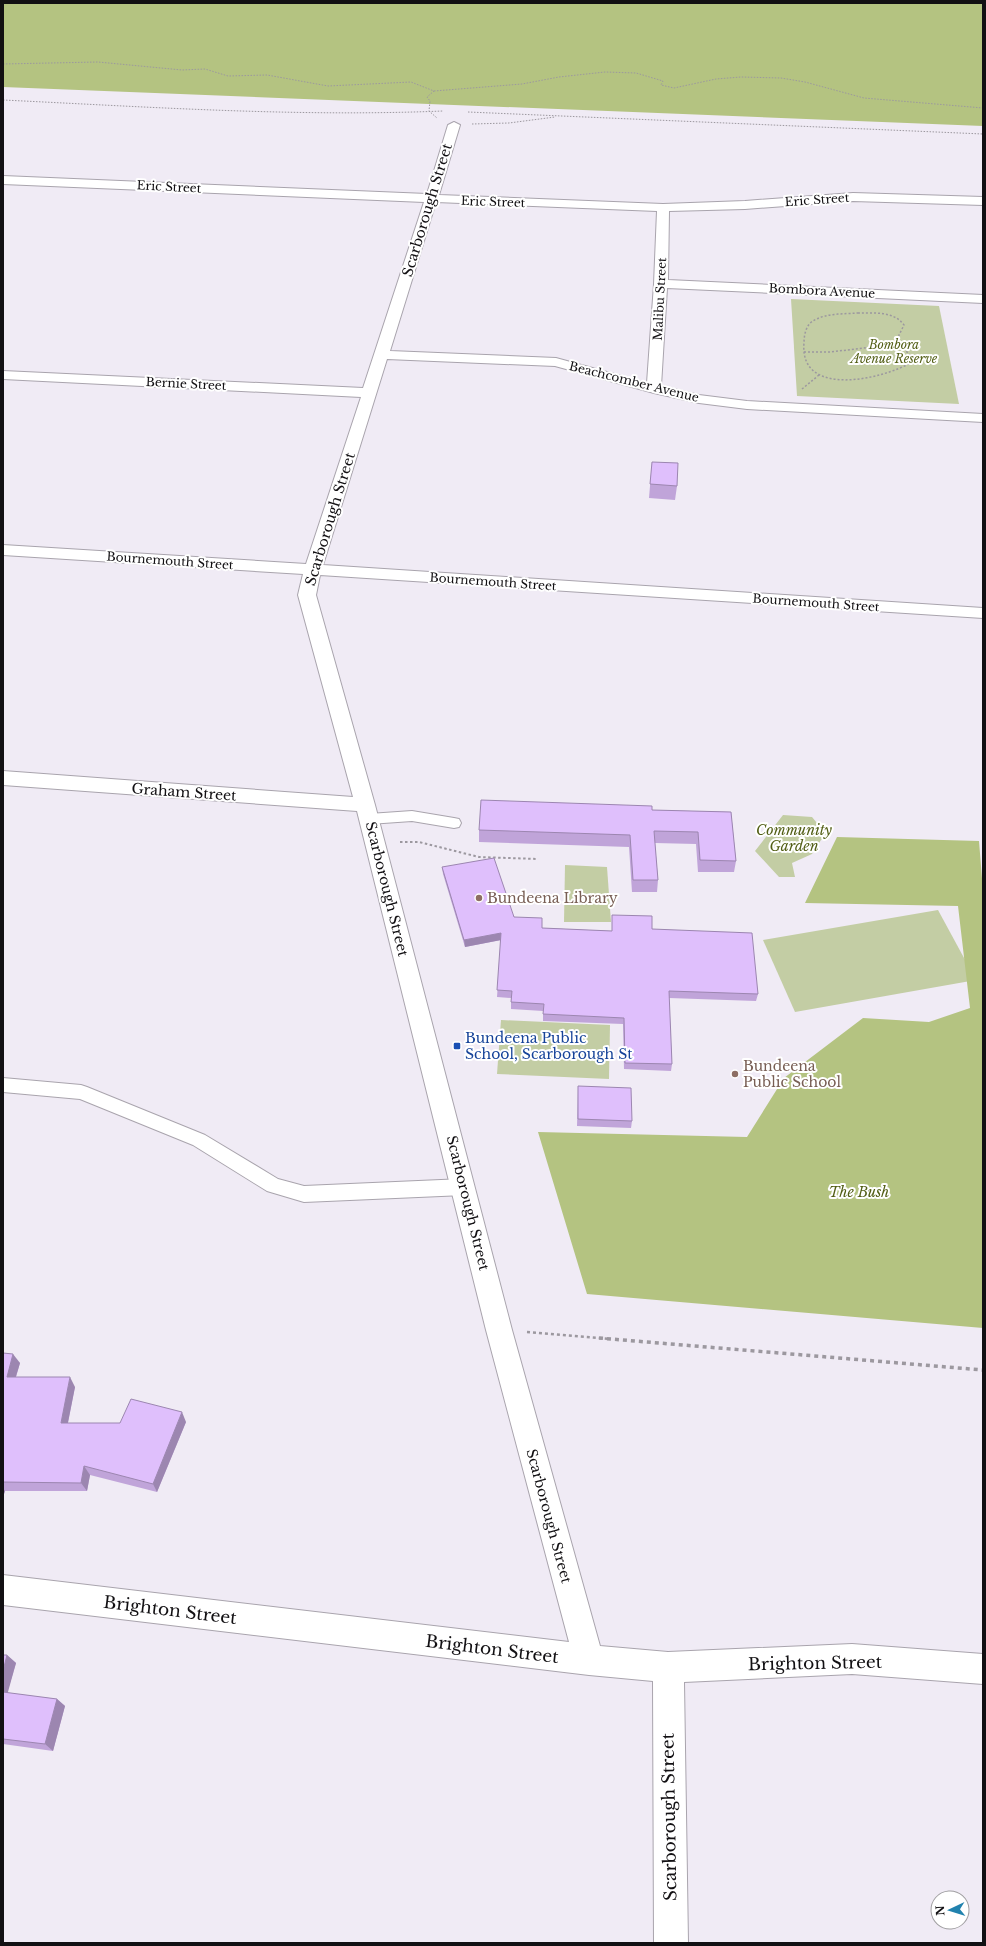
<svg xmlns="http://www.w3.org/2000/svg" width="986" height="1946" viewBox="0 0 986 1946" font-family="'Libre Baskerville',serif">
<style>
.green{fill:#c3cda4}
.forest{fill:#b4c381}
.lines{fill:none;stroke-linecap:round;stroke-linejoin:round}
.lane-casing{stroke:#a9a4ad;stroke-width:2}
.street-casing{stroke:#a9a4ad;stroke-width:2}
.path-far4{stroke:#9c989f;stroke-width:1;stroke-dasharray:1.5 1.5;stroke-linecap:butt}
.path-far3{stroke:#9c989f;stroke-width:1.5;stroke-dasharray:2 2;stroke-linecap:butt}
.path-far2{stroke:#9c989f;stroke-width:2;stroke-dasharray:2.5 2.5;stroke-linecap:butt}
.path-far1{stroke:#9c989f;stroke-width:2.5;stroke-dasharray:3 3;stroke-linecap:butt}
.path{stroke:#9c989f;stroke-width:3.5;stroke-dasharray:4 4;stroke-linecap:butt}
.lane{fill:#fff;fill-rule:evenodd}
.street{fill:#fff;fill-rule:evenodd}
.wall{fill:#c0a4d9}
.shaded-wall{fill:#9c86b0}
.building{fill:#dfbffc;stroke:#9c86b0}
.education-dot{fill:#8d6e63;stroke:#fff;stroke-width:1.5}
.transit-dot{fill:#1a4fb4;stroke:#fff;stroke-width:1.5}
.labels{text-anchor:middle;stroke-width:4;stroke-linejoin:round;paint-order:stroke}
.far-street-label{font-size:12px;fill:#121013;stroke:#fff}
.far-park-label{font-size:12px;font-style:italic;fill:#525e15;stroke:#fff}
.street-label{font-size:14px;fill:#121013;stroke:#fff}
.park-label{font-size:14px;font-style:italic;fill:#525e15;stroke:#fff}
.education-label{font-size:14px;fill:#785e54;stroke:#fff;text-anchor:start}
.transit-label{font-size:14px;fill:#164399;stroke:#fff;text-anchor:start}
.near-street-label{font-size:17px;fill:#121013;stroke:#fff}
</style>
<rect width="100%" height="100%" fill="#f0ebf5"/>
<g class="green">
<polygon points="791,299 939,306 959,404 797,396"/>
<polygon points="783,815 812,817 827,835 821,840 812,854 792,863 795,877 779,877 755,851"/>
<polygon points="565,865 607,867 611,922 564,922"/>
<polygon points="938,910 976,980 795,1012 763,940"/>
<polygon points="501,1020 610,1025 609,1079 497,1074"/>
</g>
<g class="forest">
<polygon points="3,3 983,3 983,126 3,87"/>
<polygon points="837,837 979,841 983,891 983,1328 587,1294 538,1132 747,1137 784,1078 863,1018 929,1022 970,1008 958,906 805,903"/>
</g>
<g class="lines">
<g class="lane-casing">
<g id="lane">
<polygon points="412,811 454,818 459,819 461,823 459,827 454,828 412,821 369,824 364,823 362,819 364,815 369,814"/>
<polygon points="3,1078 81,1085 87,1087 205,1135 278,1179 304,1186 464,1179 470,1181 473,1187 470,1193 464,1195 304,1202 267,1191 193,1145 80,1099 3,1092"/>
</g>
</g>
<g class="street-casing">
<path id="street" d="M454,122L460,125L439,195L663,204L745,201L853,193L983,197V205L853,201L745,209L669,211L668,280L983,295V303L667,288L661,386L699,395L747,401L983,414V422L747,409L699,403L654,393L555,366L387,359L323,565L983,608V618L320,575L316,595L375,805L512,1330L600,1646L668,1652L852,1644L983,1654V1684L852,1674L684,1682L688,1943H654L653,1681L589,1675L3,1605V1575L569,1642L486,1330L357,811L3,785V771L353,797L298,595L303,574L3,555V545L306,564L361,397L3,379V371L363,388L424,202L3,184V176L427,194L448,125ZM436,202L657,211L654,284L647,383L556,358L390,351Z"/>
</g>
<g class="path-far4">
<polyline points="3,64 98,62 182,70 205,69 228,76 267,75 328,86 411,82 434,91 427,97 430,101 429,111 437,118"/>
<polyline points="434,91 522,84 559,77 605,72 636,73 663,81 661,85 674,88 716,79 741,77 781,78 805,82 864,98 983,108"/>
<path d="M3,100C150,107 296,117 443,111"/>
<polyline points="468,112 983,134"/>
<polyline points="472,124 509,123 555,117"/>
</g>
<g class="path-far3">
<path d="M858,313C874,313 894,311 904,325L899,335V344L910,355L912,362C884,379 799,399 804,343C804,335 806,325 813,321C825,313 844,314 858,313Z"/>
<polyline points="804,352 830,352 899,344"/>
<polyline points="802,389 819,375"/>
</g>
<polyline class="path-far2" points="400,842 419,842 479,857 538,859"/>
<polyline class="path-far1" points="527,1332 611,1339"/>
<polyline class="path" points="599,1338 983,1370"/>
<use href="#lane" class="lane"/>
<use href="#street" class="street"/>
</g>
<g class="wall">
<polygon points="652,462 677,486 675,500 649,498"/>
<polygon points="652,810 731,812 736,861 734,872 698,872 696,844 655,843 658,880 657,892 632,892 629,847 479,842 479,830"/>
<polygon points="442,867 514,917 542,928 612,931 612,915 652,929 758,994 756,1001 669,998 672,1064 671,1071 624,1069 623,1024 543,1021 543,1011 511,1009 511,998 497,997 501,940 465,947 443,874"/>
<polygon points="578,1086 632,1121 631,1128 577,1126"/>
<polygon points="3,1353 20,1363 16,1377 75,1387 68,1423 120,1423 186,1422 157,1492 90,1475 87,1491 5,1491 4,1494 3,1494"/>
<polygon points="3,1655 7,1655 16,1663 7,1693 57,1699 65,1706 53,1751 3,1744"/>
</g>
<g class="shaded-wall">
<polygon points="501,933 501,940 465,947 464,940"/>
<polygon points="13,1354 20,1363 13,1386 7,1377"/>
<polygon points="70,1377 75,1387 66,1432 61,1423"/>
<polygon points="182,1412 186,1422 157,1492 153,1484"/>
<polygon points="84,1466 90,1475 87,1491 81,1483"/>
<polygon points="3,1488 5,1491 4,1494 3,1493"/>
<polygon points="7,1655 16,1663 6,1699 3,1697 3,1671"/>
<polygon points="57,1699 65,1706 53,1751 45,1744"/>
</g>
<g class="building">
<polygon points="652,462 678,463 677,486 650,484"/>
<polygon points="481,800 652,806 652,810 731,812 736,861 700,860 698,832 654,831 658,880 633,880 630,835 479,830"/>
<polygon points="494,858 514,917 542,918 542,928 612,931 612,915 652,916 652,929 752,933 758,994 669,991 672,1064 625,1063 624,1018 543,1014 544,1004 511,1002 512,991 497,990 501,933 464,940 442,867"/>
<polygon points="578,1086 631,1088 632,1121 578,1119"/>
<polygon points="3,1353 13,1354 7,1377 70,1377 61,1423 120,1423 131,1399 182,1412 153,1484 84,1466 81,1483 3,1482"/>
<polygon points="3,1655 7,1655 3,1671"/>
<polygon points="3,1692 57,1699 45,1744 3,1739"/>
</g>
<g class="education-dot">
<circle cx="479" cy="898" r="4"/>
<circle cx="735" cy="1074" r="4"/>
</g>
<rect class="transit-dot" x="453" y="1042" width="8" height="8" rx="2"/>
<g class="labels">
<g class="far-street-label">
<text transform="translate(169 187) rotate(3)" y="4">Eric Street</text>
<text transform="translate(817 200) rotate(-4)" y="4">Eric Street</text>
<text transform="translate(493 202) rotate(2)" y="4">Eric Street</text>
<text transform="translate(822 291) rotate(3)" y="4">Bombora Avenue</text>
<text transform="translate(660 299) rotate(-87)" y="4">Malibu Street</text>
<text transform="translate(634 382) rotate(14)" y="4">Beachcomber Avenue</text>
<text transform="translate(186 384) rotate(3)" y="4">Bernie Street</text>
<text transform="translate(170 561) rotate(4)" y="4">Bournemouth Street</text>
<text transform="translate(493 582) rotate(4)" y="4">Bournemouth Street</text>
<text transform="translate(816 603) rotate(4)" y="4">Bournemouth Street</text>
</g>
<g class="far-park-label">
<text x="894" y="349">Bombora<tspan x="894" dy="14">Avenue Reserve</tspan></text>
</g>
<g class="street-label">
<text transform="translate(427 210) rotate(-73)" y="5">Scarborough Street</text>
<text transform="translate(330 519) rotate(-73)" y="5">Scarborough Street</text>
<text transform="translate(184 792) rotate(4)" y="5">Graham Street</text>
<text transform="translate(387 889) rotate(76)" y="5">Scarborough Street</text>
<text transform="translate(468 1203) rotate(76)" y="5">Scarborough Street</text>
<text transform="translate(549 1516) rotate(75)" y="5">Scarborough Street</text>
</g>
<g class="park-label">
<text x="794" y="835">Community<tspan x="794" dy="16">Garden</tspan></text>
<text x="859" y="1197">The Bush</text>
</g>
<g class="education-label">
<text x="487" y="903">Bundeena Library</text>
<text x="743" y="1071">Bundeena<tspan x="743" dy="16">Public School</tspan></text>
</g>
<g class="transit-label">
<text x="465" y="1043">Bundeena Public<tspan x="465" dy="16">School, Scarborough St</tspan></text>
</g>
<g class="near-street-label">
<text transform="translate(170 1610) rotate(7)" y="6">Brighton Street</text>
<text transform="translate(492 1649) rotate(7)" y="6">Brighton Street</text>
<text transform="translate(815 1663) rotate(-1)" y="6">Brighton Street</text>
<text transform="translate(669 1817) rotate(-91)" y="6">Scarborough Street</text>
</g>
</g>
<rect width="986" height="1946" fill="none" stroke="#121013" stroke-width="8"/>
<g transform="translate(950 1910) rotate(266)"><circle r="19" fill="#ffffff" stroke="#a09fa1"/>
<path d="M0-3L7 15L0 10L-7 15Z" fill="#2182ae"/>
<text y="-6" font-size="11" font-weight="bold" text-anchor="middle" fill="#121013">N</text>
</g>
</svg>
